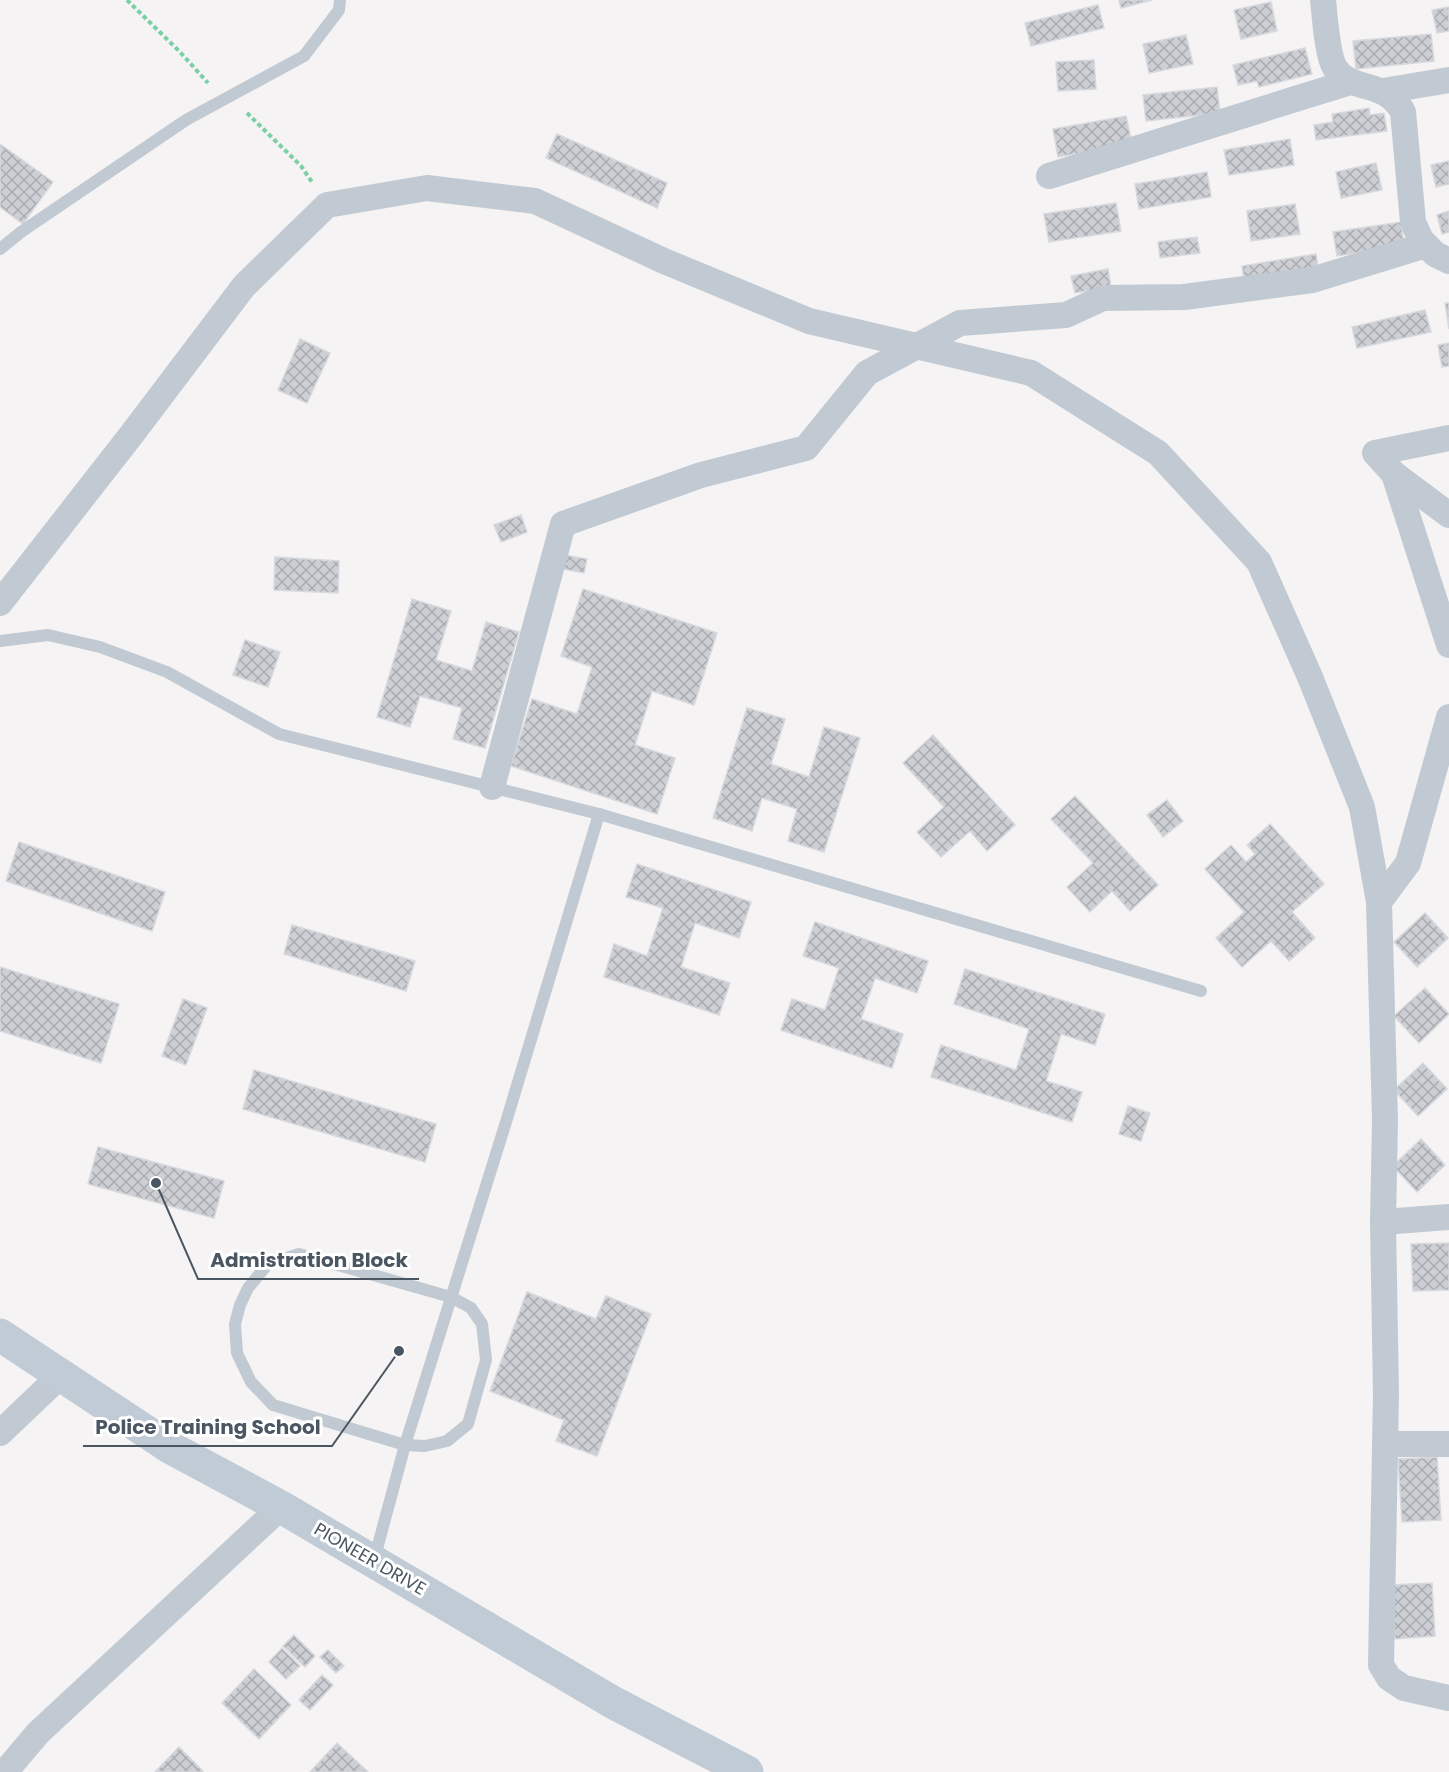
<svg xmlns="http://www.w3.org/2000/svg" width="1449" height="1772" viewBox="0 0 1449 1772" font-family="Poppins,sans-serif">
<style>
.building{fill:url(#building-cross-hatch);stroke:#d7d9de;stroke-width:1.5}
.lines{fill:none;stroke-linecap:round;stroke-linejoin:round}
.path{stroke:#7ad0a6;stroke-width:4;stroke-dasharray:4.5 3;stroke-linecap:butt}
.lane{stroke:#c1cad2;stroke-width:12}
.street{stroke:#c1cad2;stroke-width:26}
.secondary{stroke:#c1cbd6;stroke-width:33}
.labels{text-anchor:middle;stroke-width:6;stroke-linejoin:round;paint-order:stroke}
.street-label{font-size:18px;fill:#4a5661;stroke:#fff}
.leader{fill:none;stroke:#4a5661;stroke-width:2}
.callout-dot{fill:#4a5661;stroke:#fff;stroke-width:2}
.callout-label{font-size:20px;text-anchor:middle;font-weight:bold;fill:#4a5661;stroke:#fff;stroke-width:6;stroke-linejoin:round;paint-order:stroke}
</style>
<defs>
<pattern id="building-cross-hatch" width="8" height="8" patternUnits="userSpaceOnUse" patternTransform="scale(1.5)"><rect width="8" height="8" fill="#cdcfd5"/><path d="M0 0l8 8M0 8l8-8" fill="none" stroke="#a8abb0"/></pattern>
</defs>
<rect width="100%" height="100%" fill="#f5f3f3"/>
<g class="building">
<polygon points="1119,0 1152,0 1121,8"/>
<polygon points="1271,2 1277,31 1241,39 1234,10"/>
<polygon points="1098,5 1104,28 1031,46 1025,23"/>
<polygon points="1449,7 1449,31 1437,33 1432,10"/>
<polygon points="1431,34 1434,61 1356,69 1353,41"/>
<polygon points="1186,35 1193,64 1149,73 1143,44"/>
<polygon points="1305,48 1312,74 1259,87 1257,81 1238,85 1233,65"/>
<polygon points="1094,60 1096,89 1058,91 1056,62"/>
<polygon points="1217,87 1220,113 1146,121 1143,95"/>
<polygon points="1369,108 1370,115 1384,113 1387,131 1316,140 1314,125 1333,122 1332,114"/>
<polygon points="1126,116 1132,144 1058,157 1053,129"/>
<polygon points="557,134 667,183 657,208 546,158"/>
<polygon points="1290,139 1294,165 1229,175 1224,150"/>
<polygon points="0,144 53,182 23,224 0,207"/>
<polygon points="1449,161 1449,184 1436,187 1431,165"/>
<polygon points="1376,163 1382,190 1341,198 1336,172"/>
<polygon points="1207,172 1211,197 1139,209 1135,184"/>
<polygon points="1116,203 1121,231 1049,242 1044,214"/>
<polygon points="1295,204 1300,234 1251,241 1247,211"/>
<polygon points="1449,211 1449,232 1442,234 1437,215"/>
<polygon points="1401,222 1404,245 1337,256 1333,232"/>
<polygon points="1197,237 1200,253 1160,258 1158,242"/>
<polygon points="1316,254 1319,276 1245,287 1242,266"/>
<polygon points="1108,269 1111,287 1075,293 1071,276"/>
<polygon points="1445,303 1449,303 1449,329"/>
<polygon points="1425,310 1431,332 1357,348 1352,327"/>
<polygon points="300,339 330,353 307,403 278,390"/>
<polygon points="1449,343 1449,366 1442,367 1438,345"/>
<polygon points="521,515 527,532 501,542 494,525"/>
<polygon points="565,555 587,559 584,573 563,569"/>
<polygon points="275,557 339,561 338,593 274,590"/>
<polygon points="583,589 717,633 694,705 652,691 635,745 675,758 657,814 511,766 532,699 577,714 592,667 561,656"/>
<polygon points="412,599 451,611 436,660 472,671 486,622 519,632 485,748 453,739 462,708 420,696 410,727 377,717"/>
<polygon points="245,640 280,652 268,687 233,675"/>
<polygon points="747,708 785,719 771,764 809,777 824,727 860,738 824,852 788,841 797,809 762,798 752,831 713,818"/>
<polygon points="933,735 1015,825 987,851 970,831 941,857 917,832 944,807 903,763"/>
<polygon points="1075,796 1158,885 1130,911 1112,891 1090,912 1067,887 1093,863 1051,819"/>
<polygon points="1167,800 1183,821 1163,837 1147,815"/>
<polygon points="1270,824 1324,884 1292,912 1315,938 1289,961 1271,941 1242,967 1216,938 1244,912 1205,869 1231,845 1246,862 1255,854 1247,845"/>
<polygon points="19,842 165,892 152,931 6,881"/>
<polygon points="637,864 751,902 739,938 695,923 681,967 730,983 719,1015 604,977 614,944 647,956 663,908 626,897"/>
<polygon points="1425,913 1448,938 1417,967 1394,942"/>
<polygon points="815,922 928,961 917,993 875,978 861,1019 903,1034 892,1068 781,1030 792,999 825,1010 839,968 803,956"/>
<polygon points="292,925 415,961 406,991 284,954"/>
<polygon points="0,967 119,1004 101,1063 0,1031"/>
<polygon points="965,969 1105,1014 1095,1045 1061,1034 1046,1081 1082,1092 1072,1122 931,1077 941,1045 1016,1070 1029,1029 954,1004"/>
<polygon points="1425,988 1449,1014 1419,1043 1394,1016"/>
<polygon points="183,999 207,1008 186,1065 162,1056"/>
<polygon points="1423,1063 1447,1089 1418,1116 1394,1090"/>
<polygon points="254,1070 436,1124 425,1162 243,1109"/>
<polygon points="1128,1106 1150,1113 1141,1141 1119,1134"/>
<polygon points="1421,1139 1445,1165 1417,1192 1393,1166"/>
<polygon points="98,1147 224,1181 214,1218 88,1184"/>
<polygon points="1449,1243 1449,1290 1413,1291 1411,1244"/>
<polygon points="527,1292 596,1319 606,1296 651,1314 597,1456 556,1441 564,1420 490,1391"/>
<polygon points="1437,1457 1441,1520 1402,1522 1398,1459"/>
<polygon points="1432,1583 1435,1636 1395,1639 1391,1585"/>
<polygon points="294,1635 315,1656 305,1667 283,1646"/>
<polygon points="282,1648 300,1666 286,1679 269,1662"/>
<polygon points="328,1650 344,1666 336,1673 320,1657"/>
<polygon points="254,1669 291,1705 259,1739 222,1703"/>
<polygon points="322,1675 333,1685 310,1710 299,1700"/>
<polygon points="337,1743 368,1772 310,1772"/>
<polygon points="179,1747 203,1771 202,1772 155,1772"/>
</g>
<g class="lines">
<g class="path">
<polyline points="127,0 180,52 208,83"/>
<polyline points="247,113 301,166 312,182"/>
</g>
<g class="lane">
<polyline points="0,249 21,232 186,120 304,56 339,10 340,0"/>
<polyline points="0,641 48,635 100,647 167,672 279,734 599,814 1201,991"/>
<polygon points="299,1254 451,1297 471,1308 482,1324 486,1360 468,1424 447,1441 425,1446 405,1445 273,1405 251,1382 237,1353 235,1324 240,1305 248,1288 267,1265"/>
<polyline points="374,1560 405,1445 506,1122 599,814"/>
</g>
<g class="street">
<path d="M1323,0C1325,17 1327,55 1335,68C1352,94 1385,78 1403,112L1413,222L1421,240L1435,254L1449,261"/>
<polyline points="1383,91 1449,80"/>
<polyline points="1049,176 1350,82"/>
<polyline points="1449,438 1375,453 1394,474 1449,515"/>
<polyline points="1394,474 1449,645"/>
<polyline points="0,603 132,434 244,286 327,205 427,188 535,201 664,261 809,321 1031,373 1158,453 1259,562 1310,677 1362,807 1379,902"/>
<polyline points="1449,717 1408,863 1379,902 1385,1120 1383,1222 1386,1394 1381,1665 1389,1678 1404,1688 1449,1698"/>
<polyline points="492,787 563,524 701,475 806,448 867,373 960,323 1066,315 1103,298 1184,297 1312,280 1426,245"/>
<polyline points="1383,1222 1449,1217"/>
<polyline points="0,1433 61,1375"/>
<polyline points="1385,1444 1449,1444"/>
<polyline points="5,1772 38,1733 281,1507"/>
</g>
<polyline class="secondary" points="0,1335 171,1448 281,1507 614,1703 747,1772"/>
</g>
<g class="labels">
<g class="street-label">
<text transform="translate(370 1559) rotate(30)" y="6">PIONEER DRIVE</text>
</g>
</g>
<path class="leader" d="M156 1183L198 1279H419M399 1351L332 1446H83"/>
<g class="callout-dot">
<circle cx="156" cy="1183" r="6"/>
<circle cx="399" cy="1351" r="6"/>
</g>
<g class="callout-label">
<text x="309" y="1267">Admistration Block</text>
<text x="208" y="1434">Police Training School</text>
</g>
</svg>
